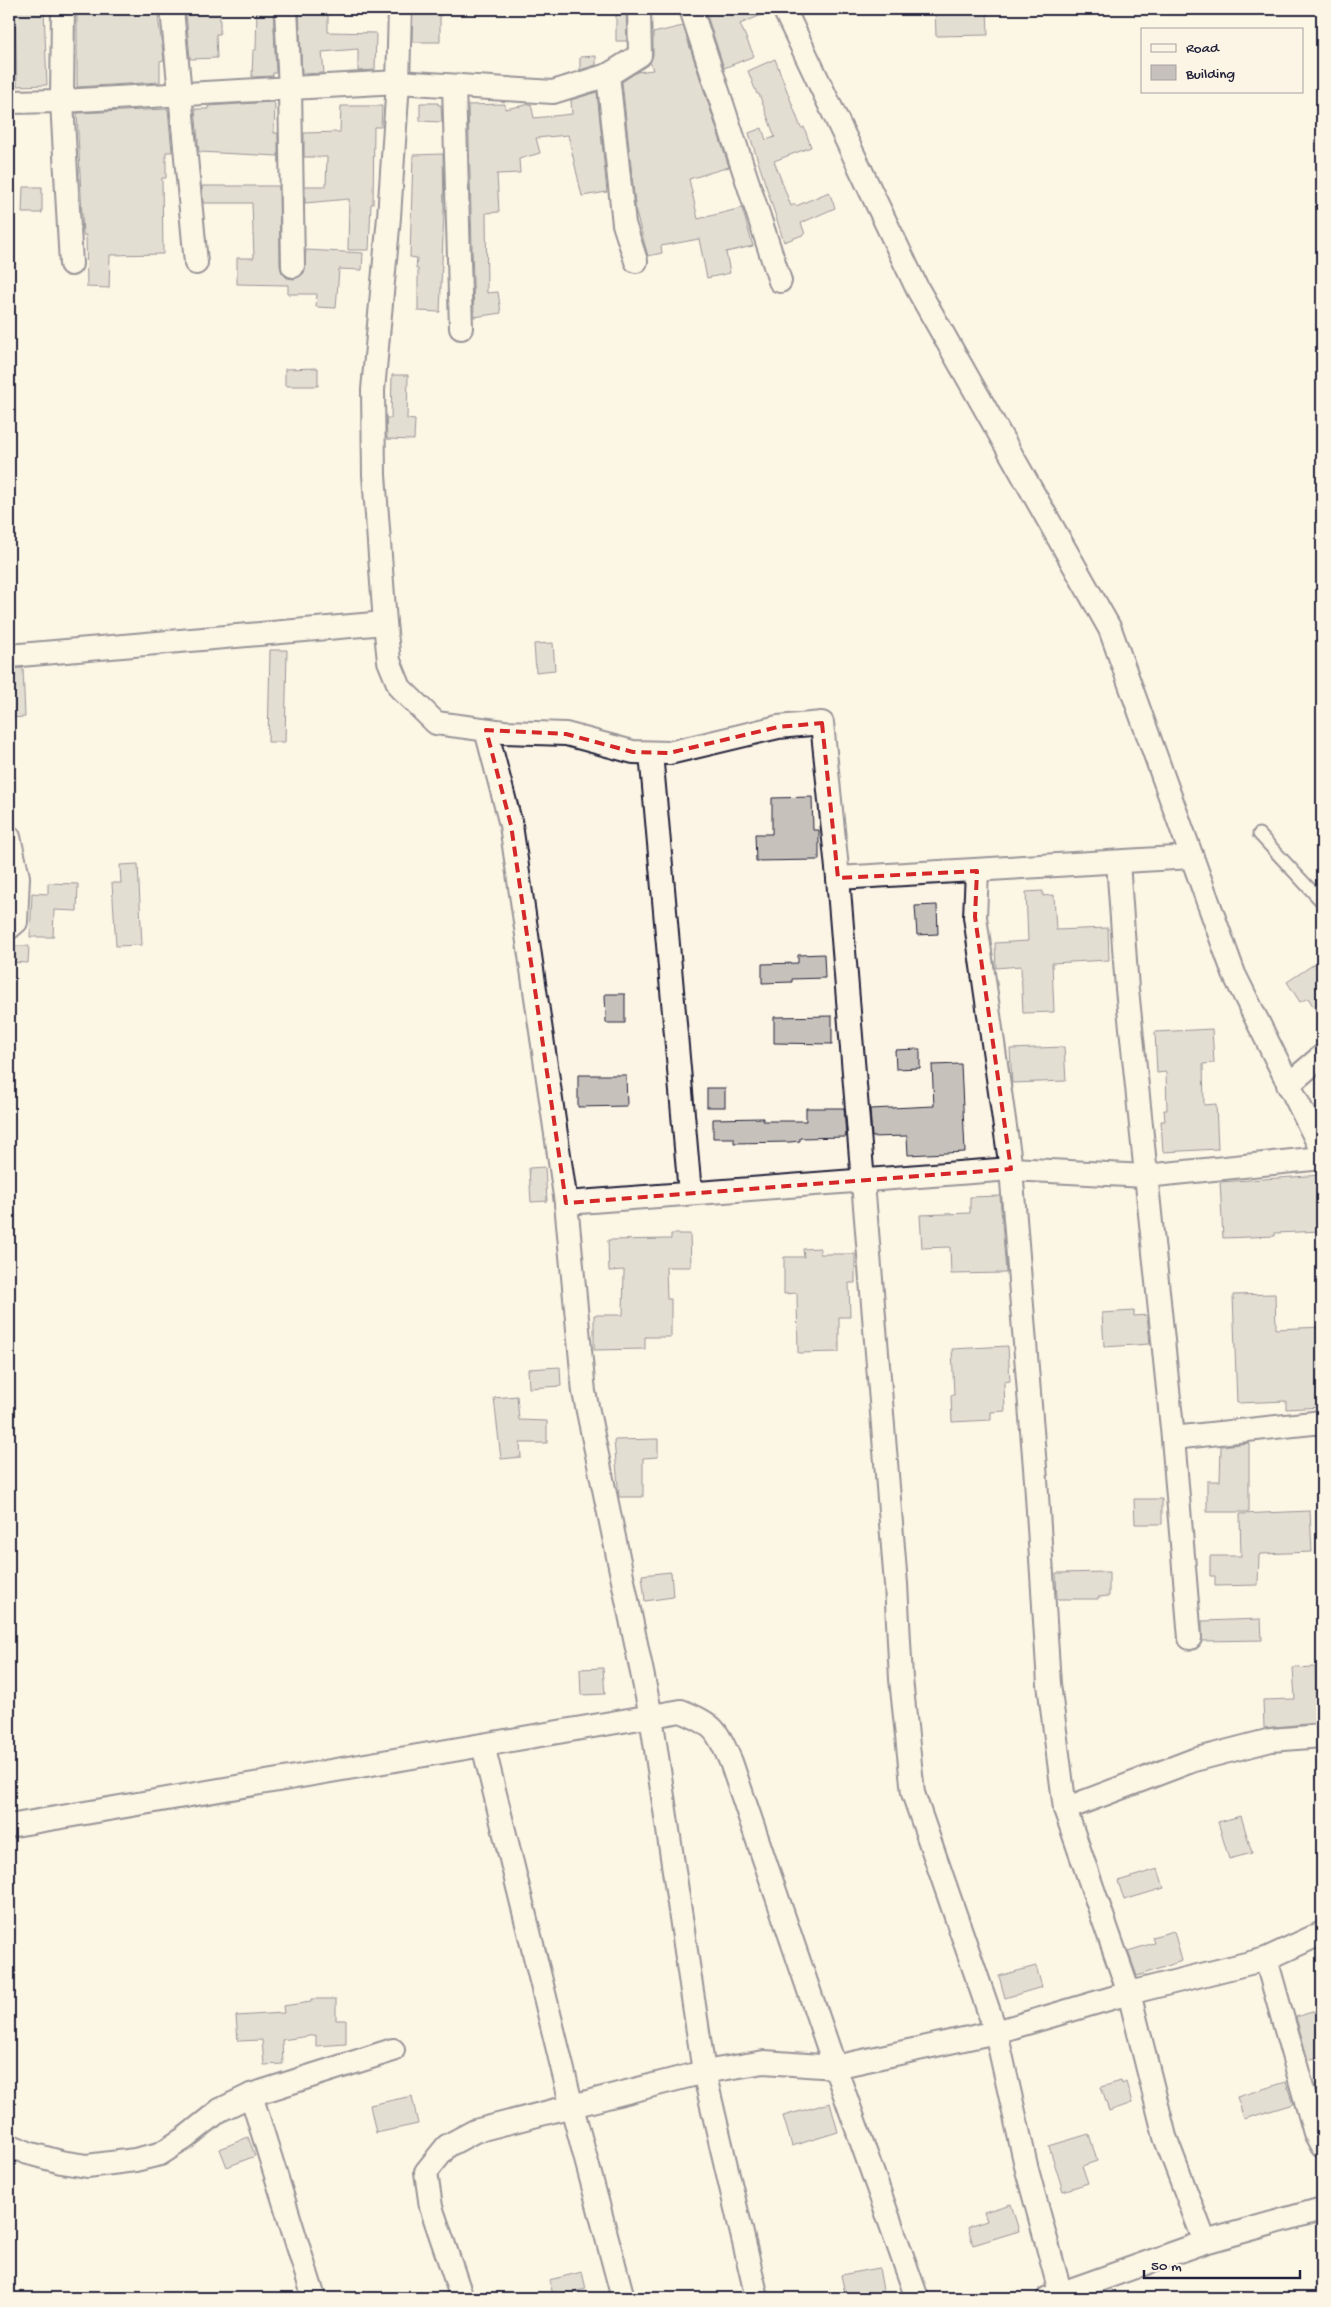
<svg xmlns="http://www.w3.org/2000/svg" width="1331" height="2307" viewBox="0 0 1331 2307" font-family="'Gochi Hand',sans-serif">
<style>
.building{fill:#c6c1bb;stroke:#22223b}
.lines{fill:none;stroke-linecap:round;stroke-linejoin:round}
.lane-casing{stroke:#22223b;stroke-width:15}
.street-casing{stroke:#22223b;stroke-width:26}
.lane{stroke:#fcf5e5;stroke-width:11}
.street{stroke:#fcf5e5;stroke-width:22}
.marked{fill:none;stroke:#d62828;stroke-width:4;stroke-dasharray:10 6;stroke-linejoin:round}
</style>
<rect width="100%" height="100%" fill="#fcf5e5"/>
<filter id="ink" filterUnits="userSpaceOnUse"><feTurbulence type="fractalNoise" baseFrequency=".02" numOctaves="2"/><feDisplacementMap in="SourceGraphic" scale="10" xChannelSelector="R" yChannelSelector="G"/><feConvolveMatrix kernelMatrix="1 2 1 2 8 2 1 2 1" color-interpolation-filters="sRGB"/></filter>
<g filter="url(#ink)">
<g class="building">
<polygon points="15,9 44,9 47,85 17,86"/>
<polygon points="77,9 157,9 164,60 160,61 160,82 77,87"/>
<polygon points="257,9 273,9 276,73 273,73 273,76 252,77 253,50 256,50"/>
<polygon points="299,9 328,9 328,32 376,33 375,70 358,71 358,49 322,52 324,73 302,74"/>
<polygon points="413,9 440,9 440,42 412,42"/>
<polygon points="616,9 626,9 627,41 616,41"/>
<polygon points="705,9 771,9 771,11 740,24 754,56 724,68"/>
<polygon points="935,9 987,9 988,35 936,36"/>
<polygon points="220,12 220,34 216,34 217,58 190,59 186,13"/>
<polygon points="683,26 729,167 689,179 698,219 742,208 753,246 726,252 730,273 707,278 699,239 661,246 662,253 648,256 636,213 622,82 637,72 653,70 650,62 653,55 653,33"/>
<polygon points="596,56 596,65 580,70 580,57"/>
<polygon points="775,59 801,128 804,127 811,147 774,161 791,206 795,204 796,206 829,192 835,208 801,223 805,234 784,242 749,133 762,128 766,140 775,137 759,94 757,94 748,71"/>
<polygon points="597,92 607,192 582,196 568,135 536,138 540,153 519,159 520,173 497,174 499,212 486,213 487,293 498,292 501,313 474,317 468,105 505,104 505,109 531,104 534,118 572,114 571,100"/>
<polygon points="273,102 275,104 274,133 278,133 278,156 199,152 195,109 208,109 208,106"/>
<polygon points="420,103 438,103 438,105 441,105 442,122 420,121"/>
<polygon points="341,106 382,106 381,127 374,127 373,204 371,204 369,250 348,250 349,199 305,203 305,186 326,186 327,157 304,157 304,133 340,132"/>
<polygon points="168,109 172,152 166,152 166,178 162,178 163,254 110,255 109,288 87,287 86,235 83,235 77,113"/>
<polygon points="443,154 444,212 440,312 418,311 418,269 416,269 417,258 410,257 413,155"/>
<polygon points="202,186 279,186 280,266 282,273 287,278 294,279 304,273 306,250 363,253 362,270 339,269 336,308 316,307 317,294 288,294 288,285 237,284 237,258 254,258 252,203 203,203"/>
<polygon points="23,187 42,187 42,213 22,213"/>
<polygon points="318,368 318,386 285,386 285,369"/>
<polygon points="392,375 408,375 407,419 415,420 414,440 387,439 386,418 391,418"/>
<polygon points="553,643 555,670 536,672 534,644"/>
<polygon points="270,650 287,650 285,742 268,742"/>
<polygon points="23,668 25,717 9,718 9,669"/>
<polygon points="812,797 813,830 819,830 819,860 756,861 755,834 772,834 772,798"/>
<polygon points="138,864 142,945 116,946 112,883 121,883 120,865"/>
<polygon points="48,883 78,884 77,911 54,910 53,937 30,937 32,893 48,894"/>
<polygon points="1043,891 1043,896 1054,895 1056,930 1108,928 1109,960 1052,963 1054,1012 1023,1013 1021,966 996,968 995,943 1028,941 1026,892"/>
<polygon points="937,905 938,934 917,935 915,906"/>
<polygon points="9,946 29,946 28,963 9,962"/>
<polygon points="824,954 825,978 792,979 792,982 762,983 762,964 798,963 798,955"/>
<polygon points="1322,959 1322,1020 1308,998 1300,1002 1287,982"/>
<polygon points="605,994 625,994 625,1023 606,1023"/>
<polygon points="832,1016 832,1044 774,1043 774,1017"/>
<polygon points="1212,1029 1214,1063 1203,1064 1204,1105 1216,1104 1218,1149 1163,1152 1161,1121 1165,1121 1164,1110 1167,1110 1166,1072 1157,1073 1155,1032"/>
<polygon points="1064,1047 1066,1081 1012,1083 1010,1049"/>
<polygon points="920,1049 920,1068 896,1069 895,1050"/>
<polygon points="961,1064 965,1152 908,1155 907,1136 872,1137 870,1109 934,1106 932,1065"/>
<polygon points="578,1075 626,1075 627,1106 578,1107"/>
<rect x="707" y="1088" width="18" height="19"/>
<polygon points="806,1108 844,1108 846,1137 800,1138 800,1141 790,1142 734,1143 734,1138 713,1138 713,1119 763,1118 763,1121 806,1121"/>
<polygon points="545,1167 547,1201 531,1202 529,1168"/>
<polygon points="1322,1175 1322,1231 1275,1233 1275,1236 1223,1238 1220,1182"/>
<polygon points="1000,1196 1006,1273 951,1274 950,1247 922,1248 920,1215 970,1213 970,1197"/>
<polygon points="671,1234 690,1234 691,1267 666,1267 667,1299 671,1299 671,1337 645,1337 645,1349 594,1350 594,1315 623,1315 624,1270 609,1271 608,1240 671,1239"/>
<polygon points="820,1248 820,1254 855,1254 855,1283 849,1283 850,1317 839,1317 839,1352 798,1353 797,1293 784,1294 784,1257 804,1257 803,1249"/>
<polygon points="1275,1294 1276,1329 1322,1327 1322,1407 1286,1409 1286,1401 1237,1403 1233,1295"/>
<polygon points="1134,1311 1134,1316 1147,1315 1150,1344 1104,1347 1102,1313"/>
<polygon points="1008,1346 1010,1381 1004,1382 1005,1411 991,1412 991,1420 952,1422 951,1395 954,1395 952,1349"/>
<polygon points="560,1367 561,1386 529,1388 528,1369"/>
<polygon points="517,1396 519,1420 547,1421 547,1443 520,1443 521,1457 501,1459 494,1398"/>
<polygon points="658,1439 658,1457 643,1458 643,1497 619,1497 614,1440"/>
<polygon points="1249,1443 1249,1512 1207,1512 1207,1481 1220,1481 1221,1446"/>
<polygon points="1134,1499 1162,1499 1162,1524 1135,1524"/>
<polygon points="1310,1511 1312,1552 1261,1554 1259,1555 1258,1585 1215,1586 1215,1576 1210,1576 1210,1556 1241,1556 1240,1514"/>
<polygon points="671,1572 673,1597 645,1601 642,1575"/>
<polygon points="1109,1572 1109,1596 1098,1597 1098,1599 1057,1599 1056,1573"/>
<polygon points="1261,1619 1262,1640 1202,1641 1202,1621"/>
<polygon points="1315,1667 1317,1723 1264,1728 1263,1700 1295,1699 1293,1668"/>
<polygon points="603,1668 605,1694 581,1695 580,1669"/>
<polygon points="1241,1816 1252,1853 1229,1859 1218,1822"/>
<polygon points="1158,1869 1164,1888 1124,1900 1118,1881"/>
<polygon points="1174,1931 1182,1961 1137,1976 1128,1951 1154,1943 1152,1937"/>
<polygon points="1036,1966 1042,1987 1005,1998 999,1976"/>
<polygon points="311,1999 336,1999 336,2020 346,2020 346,2044 316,2046 316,2035 282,2040 283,2064 264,2065 262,2040 238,2041 236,2016 284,2013 283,2006 311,2002"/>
<polygon points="1322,2009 1322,2056 1308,2060 1296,2017"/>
<polygon points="1121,2081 1122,2084 1126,2082 1132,2103 1109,2111 1101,2087"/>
<polygon points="1286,2082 1293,2104 1244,2119 1237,2097"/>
<polygon points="412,2096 418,2124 376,2133 370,2105"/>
<polygon points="830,2103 838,2132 792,2146 783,2116"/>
<polygon points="1089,2134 1097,2161 1082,2166 1088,2183 1063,2191 1049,2146"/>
<polygon points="248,2137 255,2156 227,2167 220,2149"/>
<polygon points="1011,2204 1019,2231 973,2245 968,2227 987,2221 984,2212"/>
<polygon points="879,2268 884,2296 846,2298 841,2275"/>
<polygon points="582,2272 586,2289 577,2291 579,2298 554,2298 549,2280"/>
</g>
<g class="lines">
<g class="lane-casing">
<polyline id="lane" points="1259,834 1322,902"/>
</g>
<g class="street-casing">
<g id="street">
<polyline points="63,9 62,101 71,264"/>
<polyline points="172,9 196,263"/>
<polyline points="286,9 290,89 293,266"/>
<polyline points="400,9 398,82 389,217 373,390 374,475 385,623 389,661 400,688 436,723 504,732 566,734 633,752 669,753 778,727 822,723 838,878 896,1584 901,1679 913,1793 996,2032 1027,2170 1061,2295"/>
<polyline points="691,9 780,281"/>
<polyline points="784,9 917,288 1110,629 1234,974 1322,1151"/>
<polyline points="454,86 461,328"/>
<polyline points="9,102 62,101 398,82 553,92 608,75"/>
<polyline points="636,261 624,224 608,75 640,55 639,9"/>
<polyline points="9,656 385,623"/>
<polyline points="486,730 511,825 566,1203 584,1392 651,1716 704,2072 757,2298"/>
<polyline points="651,753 690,1193"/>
<polyline points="9,837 18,877 16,922 9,928"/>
<polyline points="1118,862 1127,989 1173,1438 1322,1422"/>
<polyline points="977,871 975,917 1011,1169 1036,1480 1049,1684 1065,1809 1129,1993 1165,2137 1205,2242"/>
<polyline points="838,878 1192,857"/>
<polyline points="1288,1085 1322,1056"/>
<polyline points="566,1203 1011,1169 1146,1176 1322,1158"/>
<polyline points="1173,1438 1190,1638"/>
<polyline points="483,1745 572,2107 623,2298"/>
<polyline points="1065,1809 1194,1760 1271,1740 1322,1736"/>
<path d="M9,1826L681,1711C715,1725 717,1730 731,1762L835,2067L917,2298"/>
<polyline points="1266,1959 1315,2133 1322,2146"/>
<polyline points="251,2095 314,2298"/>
<polyline points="9,2145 28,2153 61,2162 87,2166 135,2160 160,2154 185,2138 220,2110 251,2095 393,2050"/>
<polyline points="462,2298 431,2207 426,2172 447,2146 475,2131 704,2072 764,2062 835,2067 996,2032 1129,1993 1266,1959 1322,1933"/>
<polyline points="1048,2298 1205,2242 1322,2209"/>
</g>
</g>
<use href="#lane" class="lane"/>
<use href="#street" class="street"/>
</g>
</g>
<path d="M0 0H1331V2307H0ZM822,723L838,878L977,871L975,917L1011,1169L566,1203L511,825L486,730L566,734L633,752L669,753L778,727Z" fill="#fcf5e5" fill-opacity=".55" fill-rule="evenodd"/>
<path class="marked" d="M822,723L838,878L977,871L975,917L1011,1169L566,1203L511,825L486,730L566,734L633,752L669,753L778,727Z"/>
<rect width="1331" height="2307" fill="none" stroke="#fcf5e5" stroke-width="30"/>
<rect x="15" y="15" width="1301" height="2277" fill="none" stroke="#22223b" stroke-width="2" filter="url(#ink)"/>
<rect x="1141" y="28" width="162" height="65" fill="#fcf5e5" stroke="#a5a1a1"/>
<rect x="1151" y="44" width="25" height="8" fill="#fcf5e5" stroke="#a5a1a1"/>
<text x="1186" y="52" font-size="15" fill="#22223b">Road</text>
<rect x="1151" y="65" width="25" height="15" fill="#c6c1bb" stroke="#a5a1a1"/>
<text x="1186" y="78" font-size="15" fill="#22223b">Building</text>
<path d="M1144 2270v8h156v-8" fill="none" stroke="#22223b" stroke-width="2.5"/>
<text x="1151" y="2270" font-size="15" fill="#22223b" stroke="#fcf5e5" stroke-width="4" paint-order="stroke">50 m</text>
</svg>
